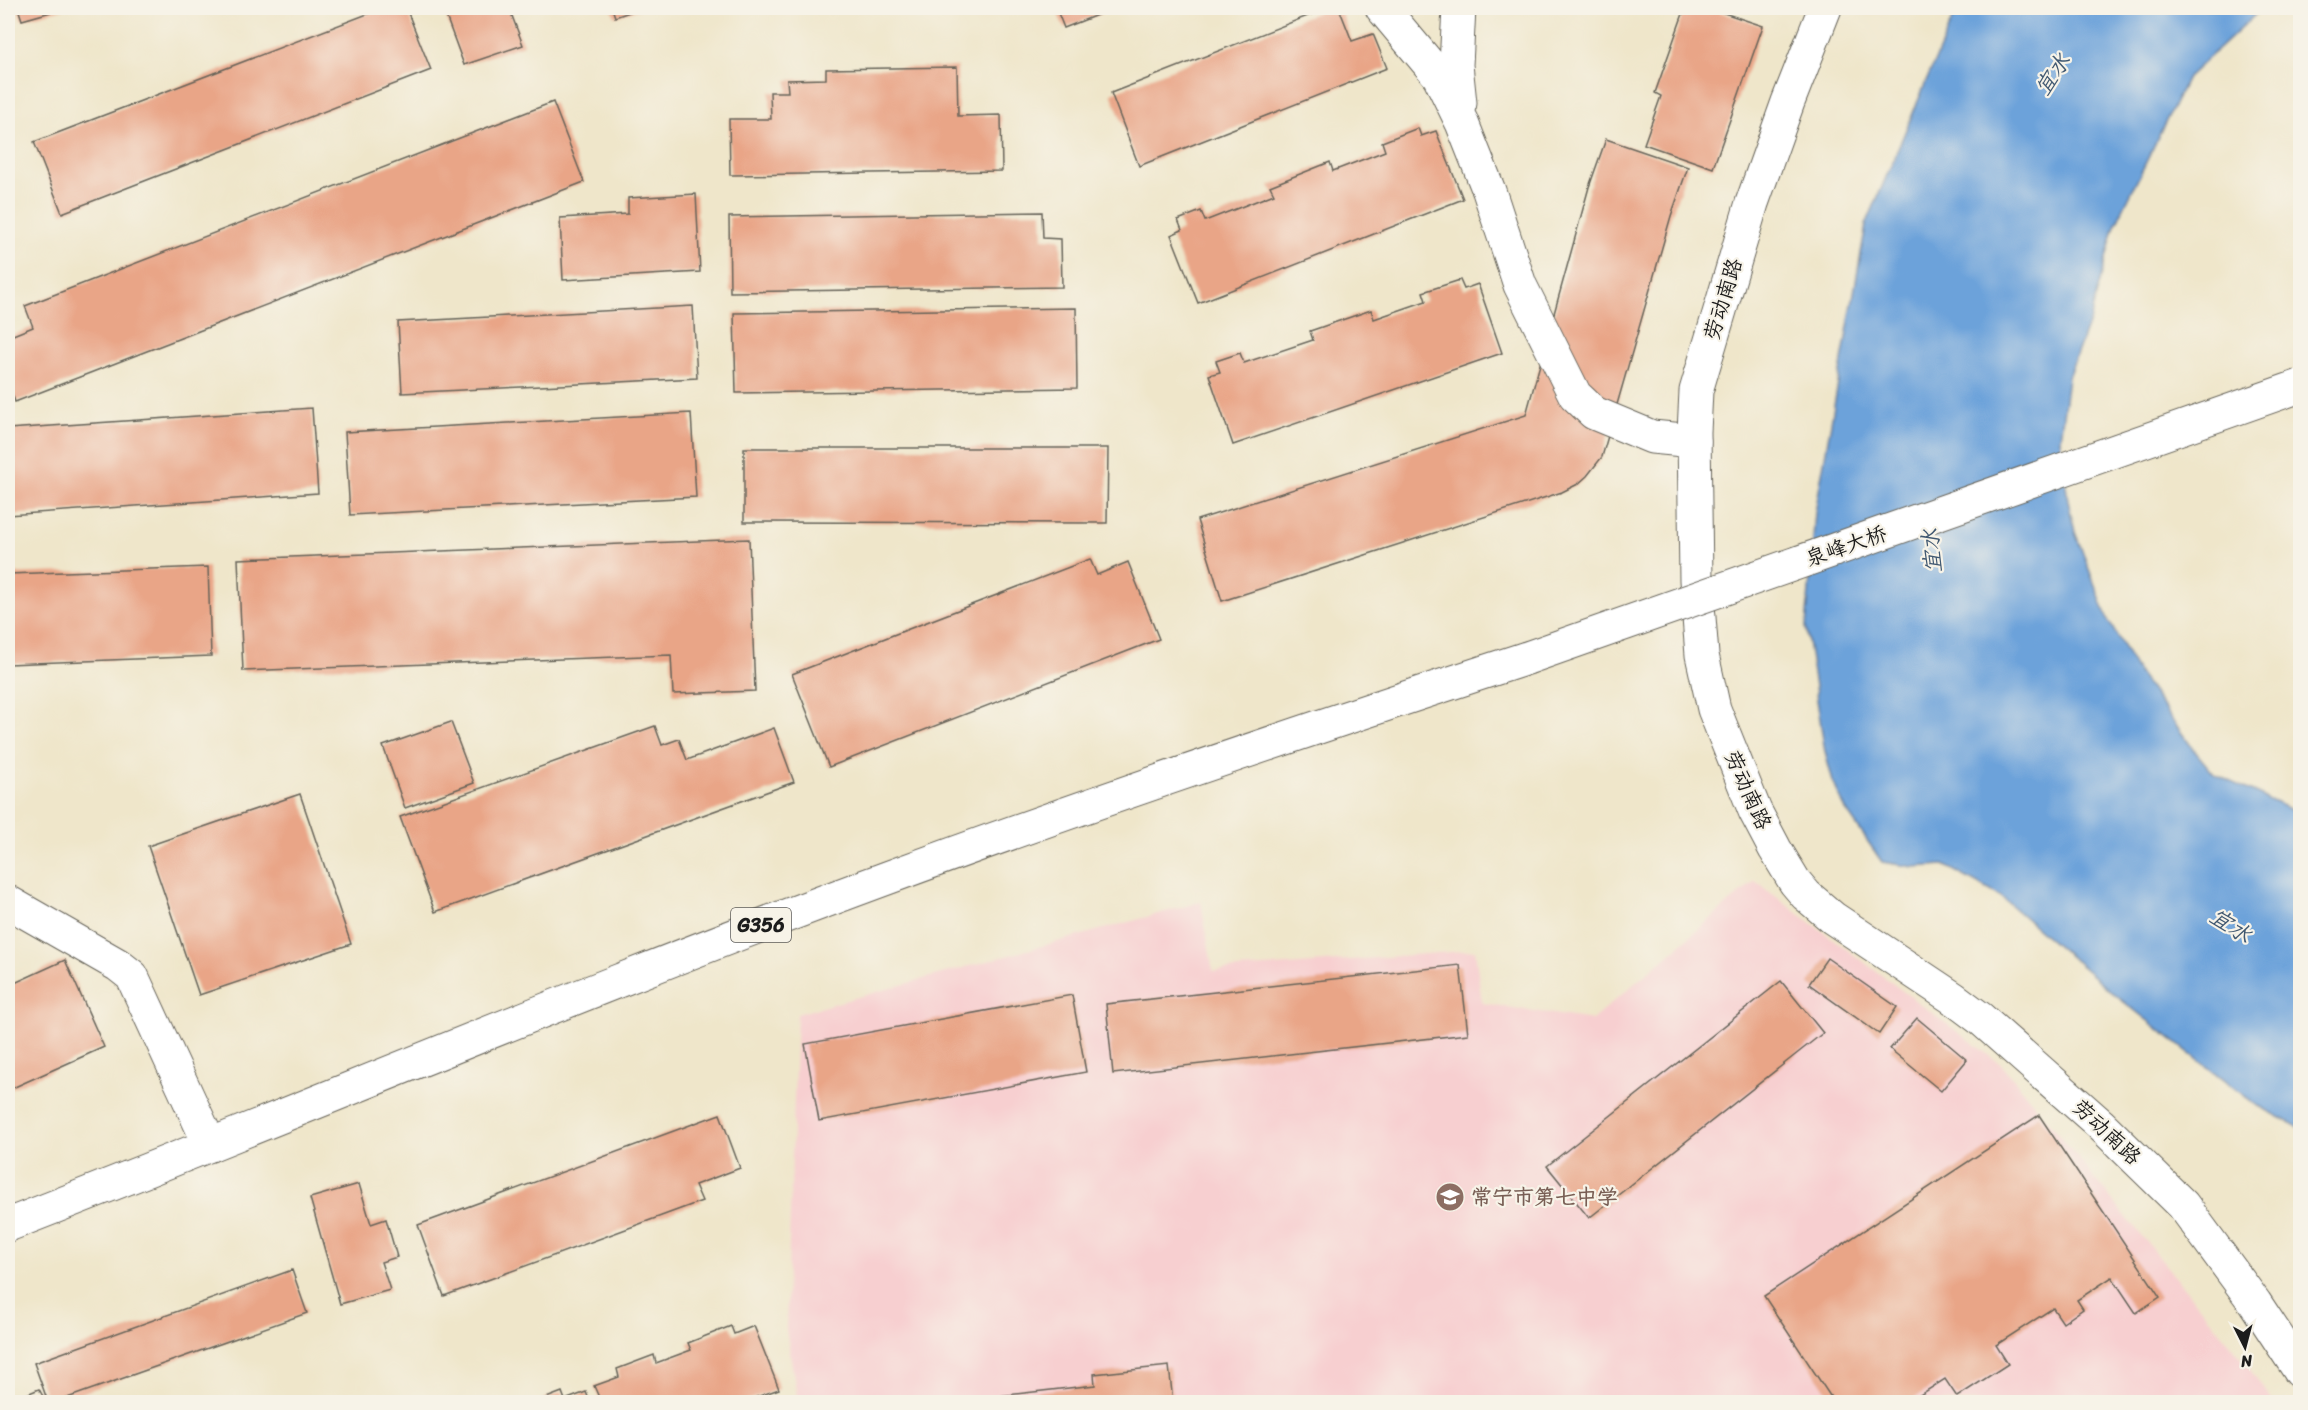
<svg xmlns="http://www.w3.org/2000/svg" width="2308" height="1410" viewBox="0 0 2308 1410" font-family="Sriracha,'LXGW WenKai TC',sans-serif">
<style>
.built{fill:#f7cfd0}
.water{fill:#6ca2da;stroke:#445f7b;stroke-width:1.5}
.building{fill:#e9a587}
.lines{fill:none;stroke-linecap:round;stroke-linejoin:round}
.minor-casing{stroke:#666359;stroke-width:35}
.highway-casing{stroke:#666359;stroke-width:35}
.minor{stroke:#fff;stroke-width:33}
.highway{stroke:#fff;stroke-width:33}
.highway-bridge-casing{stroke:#666359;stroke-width:35;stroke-linecap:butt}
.highway-bridge{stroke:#fff;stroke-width:33}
.labels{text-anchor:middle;stroke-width:4.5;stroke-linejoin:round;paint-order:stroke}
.shield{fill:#f7f3e8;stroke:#5e5c59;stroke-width:1.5}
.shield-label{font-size:20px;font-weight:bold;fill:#1c1c1c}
.street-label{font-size:21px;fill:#1c1c1c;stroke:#f7f3e8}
.education-label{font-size:21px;font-weight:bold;fill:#785e54;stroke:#f7f3e8;text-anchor:start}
.water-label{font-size:22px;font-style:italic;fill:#405871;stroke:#f7f3e8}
</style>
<rect width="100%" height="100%" fill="#f7f3e8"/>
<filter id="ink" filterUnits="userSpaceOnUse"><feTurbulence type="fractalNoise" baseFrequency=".0167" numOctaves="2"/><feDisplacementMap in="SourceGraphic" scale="12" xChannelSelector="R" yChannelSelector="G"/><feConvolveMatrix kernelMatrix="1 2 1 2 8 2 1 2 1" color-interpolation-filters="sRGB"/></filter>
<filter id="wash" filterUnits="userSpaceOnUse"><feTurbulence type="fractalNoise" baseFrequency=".008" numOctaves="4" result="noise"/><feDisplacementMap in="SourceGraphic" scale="24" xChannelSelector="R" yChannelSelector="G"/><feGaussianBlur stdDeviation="1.35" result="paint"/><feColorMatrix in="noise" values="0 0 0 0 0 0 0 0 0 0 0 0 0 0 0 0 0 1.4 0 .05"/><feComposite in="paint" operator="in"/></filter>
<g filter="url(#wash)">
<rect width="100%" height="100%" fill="#efe6ca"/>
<polygon class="built" points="1755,881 2002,1065 2244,1361 2273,1402 798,1402 786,1329 797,1014 1201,902 1213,971 1475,950 1482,1003 1592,1020"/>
<polygon class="water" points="1957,8 2266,8 2256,14 2187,78 2114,228 2090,319 2068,377 2060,439 2068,501 2075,532 2108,620 2139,674 2194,750 2214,774 2300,814 2300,1128 2255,1104 2115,995 2000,896 1944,865 1914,867 1882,862 1846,810 1833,782 1825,752 1806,628 1815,513 1866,225"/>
<g id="blocks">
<g class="building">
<polygon points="18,8 65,8 22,20"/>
<polygon points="383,8 406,8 431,70 62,213 34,142"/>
<polygon points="443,8 509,8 523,45 464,65"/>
<polygon points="612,8 641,8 615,17"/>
<polygon points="1056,8 1115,8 1064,28"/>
<polygon points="1328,8 1339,8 1352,41 1373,34 1387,68 1139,166 1111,93"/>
<polygon points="1685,8 1709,8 1763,26 1713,168 1644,144 1661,96 1655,93"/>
<polygon points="957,67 958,116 1001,115 1002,171 730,175 729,119 771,119 770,92 788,92 787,80 826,79 826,69"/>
<polygon points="553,102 584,182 15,402 8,382 8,337 33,327 25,306"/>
<polygon points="1418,128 1421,136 1436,131 1463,199 1198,303 1171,235 1182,230 1178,220 1201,211 1205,221 1274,194 1270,186 1330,162 1333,171 1385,151 1382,142"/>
<polygon points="1606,139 1688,167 1671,216 1602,457 1587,476 1578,484 1562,492 1222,601 1197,520 1526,415 1589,187"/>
<polygon points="696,194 700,272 563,280 560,218 628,214 628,198"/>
<polygon points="1042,212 1043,238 1061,239 1062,287 730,292 729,217"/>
<polygon points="1460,280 1464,289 1478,284 1502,353 1233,445 1209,375 1220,372 1216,361 1240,353 1244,363 1313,340 1310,331 1371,310 1374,319 1426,301 1423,292"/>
<polygon points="693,306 697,378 402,393 398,322"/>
<polygon points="1076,308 1077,388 736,393 734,313"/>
<polygon points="312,408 318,493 8,515 8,429"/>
<polygon points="691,413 696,497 350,515 345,432"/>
<polygon points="744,448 1108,448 1107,523 744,522"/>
<polygon points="749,539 755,691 673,694 671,655 243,671 238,559"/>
<polygon points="1090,559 1097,575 1128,562 1159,639 829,767 792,674"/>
<polygon points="208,567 211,656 8,664 8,574"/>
<polygon points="451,722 474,783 405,808 383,746"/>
<polygon points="655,726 662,745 679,739 687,760 774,728 794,782 435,912 400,817"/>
<polygon points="300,794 351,944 199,995 148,846"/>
<polygon points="1827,958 1897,1007 1879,1034 1809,984"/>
<polygon points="65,960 104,1047 8,1090 8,986"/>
<polygon points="1460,965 1468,1034 1113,1074 1106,1004"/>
<polygon points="1781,981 1823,1033 1589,1218 1547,1166"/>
<polygon points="1072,995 1086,1072 819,1121 805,1044"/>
<polygon points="1917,1018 1967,1060 1941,1091 1890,1049"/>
<polygon points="720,1114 740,1168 695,1185 702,1201 444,1296 418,1225"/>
<polygon points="2039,1115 2160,1297 2136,1313 2112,1277 2077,1300 2083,1309 2063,1323 2053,1308 1996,1345 2008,1364 1957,1397 1945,1379 1909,1402 1834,1402 1764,1296"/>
<polygon points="359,1184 371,1224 386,1219 397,1257 381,1262 390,1290 340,1304 310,1198"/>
<polygon points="292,1270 307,1313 56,1402 48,1402 34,1363"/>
<polygon points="731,1326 734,1334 754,1326 779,1389 743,1402 601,1402 594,1386 619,1377 617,1369 654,1355 656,1363 691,1350 688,1343"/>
<polygon points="1169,1366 1173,1402 944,1402 1095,1385 1094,1374"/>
<polygon points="39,1389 46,1402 8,1402"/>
<polygon points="562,1392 565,1400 586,1392 590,1402 536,1402"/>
</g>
</g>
</g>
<g filter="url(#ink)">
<use href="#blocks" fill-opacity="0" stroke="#666359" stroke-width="1.5"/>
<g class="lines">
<g class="minor-casing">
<g id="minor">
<polyline points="1382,8 1439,76 1462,123 1489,191 1520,285 1575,395 1594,413 1652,437 1694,441"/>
<polyline points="1459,8 1456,65 1460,103"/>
<polyline points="1825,8 1788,102 1752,203 1696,391 1694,432 1696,580 1702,655 1714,709 1755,811 1775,849 1795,882 1806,895 1833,918 1953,998 1981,1019 2100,1124 2183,1205 2255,1303 2300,1371"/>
<polyline points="8,902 118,965 132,976 210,1145"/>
</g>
</g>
<g class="highway-casing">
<path id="highway" d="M8,1225C301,1111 591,987 887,878C1098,800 1313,728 1527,658"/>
</g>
<use href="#minor" class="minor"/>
<use href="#highway" class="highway"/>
<g class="highway-bridge-casing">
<polyline id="highway-bridge" points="1527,658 2300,386"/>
</g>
<use href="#highway-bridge" class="highway-bridge"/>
</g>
</g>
<defs>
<g id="school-disc" transform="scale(1.5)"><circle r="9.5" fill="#8d6e63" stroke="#f7f3e8"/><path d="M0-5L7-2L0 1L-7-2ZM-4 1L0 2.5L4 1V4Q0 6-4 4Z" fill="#fff"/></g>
</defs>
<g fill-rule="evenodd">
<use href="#school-disc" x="1450" y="1197"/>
</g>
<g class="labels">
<rect class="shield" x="731" y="908" width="60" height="34" rx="4.5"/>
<g class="shield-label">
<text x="761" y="932">G356</text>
</g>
<g class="street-label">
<text transform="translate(1723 299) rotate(-73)" y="7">劳动南路</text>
<text transform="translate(1846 546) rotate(-19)" y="7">泉峰大桥</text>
<text transform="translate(1748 790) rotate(66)" y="7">劳动南路</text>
<text transform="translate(2107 1132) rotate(43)" y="7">劳动南路</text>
</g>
<g class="education-label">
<text x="1471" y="1204">常宁市第七中学</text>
</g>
<g class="water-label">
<text transform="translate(2052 74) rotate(-56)" y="8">宜水</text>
<text transform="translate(1931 551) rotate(-95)" y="8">宜水</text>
<text transform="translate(2231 925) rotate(33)" y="8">宜水</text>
</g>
</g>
<rect width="2308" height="1410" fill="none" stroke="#f7f3e8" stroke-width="30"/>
<g transform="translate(2245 1347) rotate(174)" stroke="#f7f3e8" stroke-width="4.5" paint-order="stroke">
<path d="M0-4.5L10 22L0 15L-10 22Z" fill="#1c1c1c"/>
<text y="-9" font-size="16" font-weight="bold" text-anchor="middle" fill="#1c1c1c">N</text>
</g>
</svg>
